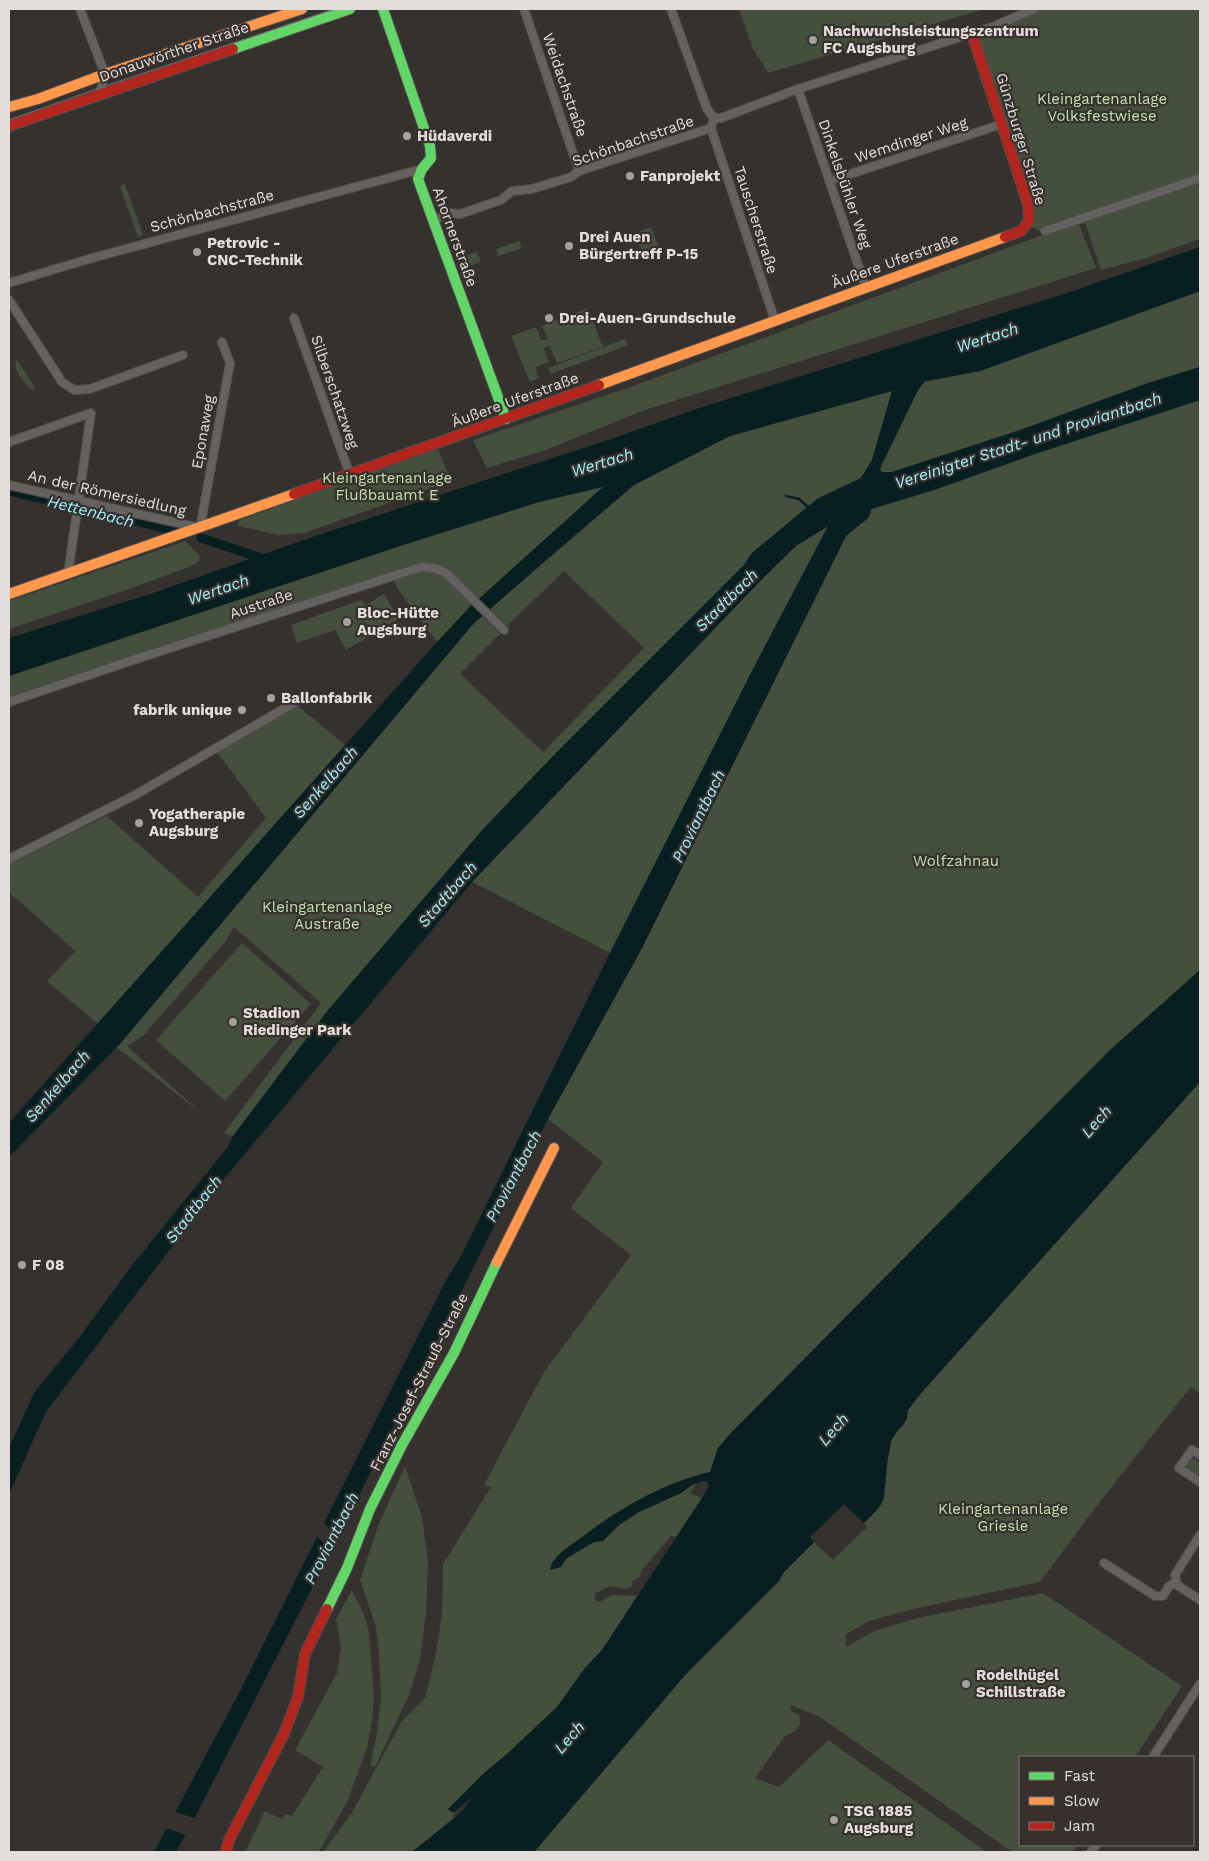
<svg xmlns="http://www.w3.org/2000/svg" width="1209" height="1861" viewBox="0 0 1209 1861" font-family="'Work Sans',sans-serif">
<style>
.green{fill:#444f3d}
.water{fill:#081f21}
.pier{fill:#35312f}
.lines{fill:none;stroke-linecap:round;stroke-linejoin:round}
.stream{stroke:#081f21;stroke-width:2.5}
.canal{stroke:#081f21;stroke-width:9}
.street-casing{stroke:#504d4b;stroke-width:10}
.fast-casing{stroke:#504d4b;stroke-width:12}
.slow-casing{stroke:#504d4b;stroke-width:12}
.jam-casing{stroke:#504d4b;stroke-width:12}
.street{stroke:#646260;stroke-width:8}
.fast{stroke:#63d668;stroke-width:10}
.slow{stroke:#ff974d;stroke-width:10}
.jam{stroke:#b3261e;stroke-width:10}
.tram{stroke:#706d6c;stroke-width:1}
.poi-dot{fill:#a6a19f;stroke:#37302d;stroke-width:2}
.labels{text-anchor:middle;stroke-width:4.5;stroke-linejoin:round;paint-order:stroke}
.poi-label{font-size:15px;font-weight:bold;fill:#e3dedc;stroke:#37302d;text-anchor:start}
.street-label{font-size:15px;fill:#e3dedc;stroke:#37302d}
.park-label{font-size:15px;fill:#bee3ac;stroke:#37302d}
.water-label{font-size:16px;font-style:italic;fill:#9cf1fe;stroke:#37302d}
</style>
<rect width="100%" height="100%" fill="#35312f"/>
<g class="green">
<polygon points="739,9 984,9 768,73 752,47"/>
<polygon points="1034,9 1200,9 1200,239 1146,258 1101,270 1083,217 1045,231 1040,231 1026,225 1029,221 972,34"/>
<polygon points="125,184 143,235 138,237 120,186"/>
<polygon points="1078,222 1096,268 645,410 546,450 487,468 473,440 636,385"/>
<polygon points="651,227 661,254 645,260 636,233"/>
<polygon points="519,241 522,248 498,256 496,249"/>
<polygon points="477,252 481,262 460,269 456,259"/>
<polygon points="1200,291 1200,367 1148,383 1023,429 892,472 881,472 880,470 918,390 925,382 980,371"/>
<polygon points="588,308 603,347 557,363 549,345 544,349 549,362 535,367 539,378 530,382 511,336 536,327 541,340 548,340 542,326"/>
<polygon points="625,339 628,345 551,374 548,368"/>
<path d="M16,360H17L36,389H31C23,382 13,370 16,360Z"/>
<polygon points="892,391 872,460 861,478 817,499 752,553 744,565 556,753 484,828 329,1010 233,1136 224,1133 321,1003 234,927 225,942 143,1036 127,1046 200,1112 116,1047 474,623 482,616 500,634 460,674 543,752 644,648 564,571 507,626 490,609 634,485 730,436"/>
<polygon points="1200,400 1200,970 1110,1050 730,1434 718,1448 710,1472 678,1482 551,1563 550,1570 583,1548 594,1542 603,1541 619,1525 639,1512 681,1493 697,1482 690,1493 702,1498 676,1537 671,1536 642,1570 640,1576 633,1581 631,1588 623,1589 610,1586 596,1593 594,1599 599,1602 611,1595 637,1596 602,1650 585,1668 557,1707 507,1754 483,1774 451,1812 454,1812 453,1819 412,1852 323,1852 351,1814 402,1721 425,1698 435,1658 442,1615 443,1564 491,1487 484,1485 544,1372 631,1255 571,1208 603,1162 548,1119 642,948 846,536 869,517 871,509 934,490 1032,455"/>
<polygon points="438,449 451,481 304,533 278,535 238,526 239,520"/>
<polygon points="604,486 479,599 448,570 439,565 420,563 9,698 9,676 403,545 539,502"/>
<polygon points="829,526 755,665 610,953 472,882 764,577 796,546"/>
<polygon points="185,541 200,556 198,562 191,566 135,587 9,629 9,601"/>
<polygon points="411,569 438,569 475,601 437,642 397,588 392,576"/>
<polygon points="384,594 399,619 346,650 335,630 297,643 291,625 361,600 365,605"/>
<polygon points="298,706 345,745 98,1024 47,981 75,951 9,892 9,864 107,816 198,897 266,818 217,752"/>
<polygon points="242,943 311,1004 225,1101 156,1040"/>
<polygon points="1200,1082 1200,1393 1191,1387 1186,1393 1102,1499 1040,1582 913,1609 869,1621 846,1634 846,1647 874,1631 917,1618 1043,1593 1182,1686 1135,1757 1020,1757 1020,1845 1078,1845 1073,1852 1012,1852 820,1717 791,1705 791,1711 799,1715 800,1725 795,1731 785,1736 755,1778 779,1787 828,1740 987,1852 534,1852 686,1674 779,1581 784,1572 814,1542 833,1560 867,1527 864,1523 882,1503 884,1498 887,1464 891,1441 898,1430 903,1425 907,1418 908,1410 922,1392"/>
<polygon points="1190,1459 1194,1459 1200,1463 1200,1474 1197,1475 1188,1469 1187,1465"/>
<polygon points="405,1466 422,1517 428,1561 426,1613 420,1660 409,1695 375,1767 370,1766 377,1734 381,1696 379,1654 376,1627 360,1580 378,1526"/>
<polygon points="352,1590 365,1616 369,1634 374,1697 372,1721 367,1748 348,1800 319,1852 245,1852 265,1811 282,1819 286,1814 292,1816 323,1767 295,1750 337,1673 341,1647 336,1619"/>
</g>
<g class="water">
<polygon points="1200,247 1200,291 980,371 925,381 918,390 881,465 880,470 882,472 892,472 1023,429 1148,383 1200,367 1200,400 1032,455 934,490 871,509 869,517 846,536 642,948 548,1119 337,1539 194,1819 176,1852 154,1852 238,1695 445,1282 461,1256 610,953 755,665 828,526 796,546 764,577 472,882 223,1180 58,1396 46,1412 9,1494 9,1448 34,1393 82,1334 130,1268 227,1148 233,1136 328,1010 484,828 556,753 744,565 752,553 817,499 861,478 872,460 892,391 730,436 634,485 546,560 474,623 120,1044 11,1155 9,1153 9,1123 437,642 472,605 603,487 539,502 403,545 9,676 9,638 150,594 324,533 617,437 699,408 1067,293"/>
<path d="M1200,970V1082L922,1392L908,1410L907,1418L903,1425L898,1430L891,1441L887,1464L884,1497C881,1508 871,1516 864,1523L844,1504L810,1537L814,1542L784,1572L779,1581L686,1674L534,1852H412L453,1819L464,1809L472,1797L454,1812H451L448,1809L483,1774L507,1754L557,1707L585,1668L602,1650L702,1498L709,1486L707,1482L703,1481L692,1485L681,1493L639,1512L619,1525L603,1541L594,1542L567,1558L561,1567L550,1570C553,1556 567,1548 578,1540C617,1510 662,1483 710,1472L718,1448L730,1434L1110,1050Z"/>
</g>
<g class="pier">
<polygon points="322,1521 340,1540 333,1554 316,1534"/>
<polygon points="172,1811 197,1819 188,1836 163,1827"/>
</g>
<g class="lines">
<polyline class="stream" points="786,496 799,499 808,507"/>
<g class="canal">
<polyline points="9,491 113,515 174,531"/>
<polyline points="201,538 267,560"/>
</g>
<g class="street-casing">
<g id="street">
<polyline points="80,9 105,74 100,94"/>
<polyline points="524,9 579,171"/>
<polyline points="671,9 707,109 714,118"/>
<polyline points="798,89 866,288"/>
<polyline points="714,118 721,118 798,89 992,27 1034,9"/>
<polyline points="711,128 775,321"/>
<polyline points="829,181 1002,124"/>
<polyline points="433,220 451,213 460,214 501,200 512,191 532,189 571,177 579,171 711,128 714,118"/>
<polyline points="1045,231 1200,178"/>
<polyline points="9,283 92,258 422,169"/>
<polyline points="9,300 62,382 74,390 90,389 183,355"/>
<polyline points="294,318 350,475"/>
<polyline points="9,442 91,413 68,574"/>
<polyline points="9,485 200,528 230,363 222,342"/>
<polyline points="9,702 130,661 421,567 438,569 447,574 504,630"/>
<polyline points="9,859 135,795 306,696"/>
<polyline points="1200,1455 1192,1450 1179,1468 1200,1482"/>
<polyline points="1200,1535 1175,1575 1177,1585 1200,1600"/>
<polyline points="1104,1563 1155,1596 1163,1596 1169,1586 1176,1583"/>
<polyline points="1153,1757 1200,1684"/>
<polyline points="1091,1852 1096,1845"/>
</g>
</g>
<g class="fast-casing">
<g id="fast">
<polyline points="383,9 430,146 431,158 422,169 418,179 506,419"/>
<polyline points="233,49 350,9"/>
<polyline points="327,1609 347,1568 370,1509 402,1445 454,1353 497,1262"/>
</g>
</g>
<g class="slow-casing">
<g id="slow">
<polyline points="9,107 38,99 105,74 302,9"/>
<polyline points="599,385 1005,237"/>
<polyline points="9,594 294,494"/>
<polyline points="497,1262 554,1148"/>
</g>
</g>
<g class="jam-casing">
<g id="jam">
<polyline points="972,34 1028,204 1029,221 1021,231 1005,237"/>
<polyline points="9,126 233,49"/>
<polyline points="294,494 599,385"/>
<polyline points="226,1852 229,1840 284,1734 298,1697 305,1654 327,1609"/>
</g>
</g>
<use href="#street" class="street"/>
<use href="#fast" class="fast"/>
<use href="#slow" class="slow"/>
<use href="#jam" class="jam"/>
<polyline class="tram" points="9,120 102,87 335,9"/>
</g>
<g class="poi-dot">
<circle cx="813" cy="40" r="5"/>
<circle cx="407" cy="136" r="5"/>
<circle cx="630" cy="176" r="5"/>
<circle cx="569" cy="246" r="5"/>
<circle cx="197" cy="252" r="5"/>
<circle cx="549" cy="318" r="5"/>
<circle cx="347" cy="622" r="5"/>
<circle cx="271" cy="698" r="5"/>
<circle cx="242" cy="710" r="5"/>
<circle cx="139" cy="823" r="5"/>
<circle cx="233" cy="1022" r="5"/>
<circle cx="22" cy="1265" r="5"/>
<circle cx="966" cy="1684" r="5"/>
<circle cx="834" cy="1820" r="5"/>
</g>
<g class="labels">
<g class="poi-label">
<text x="823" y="36">Nachwuchsleistungszentrum<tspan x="823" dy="17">FC Augsburg</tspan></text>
<text x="417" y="141">Hüdaverdi</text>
<text x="640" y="181">Fanprojekt</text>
<text x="579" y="242">Drei Auen<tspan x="579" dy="17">Bürgertreff P-15</tspan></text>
<text x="207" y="248">Petrovic -<tspan x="207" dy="17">CNC-Technik</tspan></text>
<text x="559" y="323">Drei-Auen-Grundschule</text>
<text x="357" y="618">Bloc-Hütte<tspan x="357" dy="17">Augsburg</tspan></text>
<text x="281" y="703">Ballonfabrik</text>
<text x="232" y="715" text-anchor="end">fabrik unique</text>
<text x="149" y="819">Yogatherapie<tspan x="149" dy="17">Augsburg</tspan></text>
<text x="243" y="1018">Stadion<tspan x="243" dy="17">Riedinger Park</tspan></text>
<text x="32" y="1270">F 08</text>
<text x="976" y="1680">Rodelhügel<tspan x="976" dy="17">Schillstraße</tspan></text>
<text x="844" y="1816">TSG 1885<tspan x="844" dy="17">Augsburg</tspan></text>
</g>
<g class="street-label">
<text transform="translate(174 52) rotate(-19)" y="5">Donauwörther Straße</text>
<text transform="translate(565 85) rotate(71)" y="5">Weidachstraße</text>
<text transform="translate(1021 139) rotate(73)" y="5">Günzburger Straße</text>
<text transform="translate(911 140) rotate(-18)" y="5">Wemdinger Weg</text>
<text transform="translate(633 141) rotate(-19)" y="5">Schönbachstraße</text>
<text transform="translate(845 184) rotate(71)" y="5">Dinkelsbühler Weg</text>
<text transform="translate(212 211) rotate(-15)" y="5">Schönbachstraße</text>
<text transform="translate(756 220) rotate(72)" y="5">Tauscherstraße</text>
<text transform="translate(455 237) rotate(70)" y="5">Ahornerstraße</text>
<text transform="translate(895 261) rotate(-20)" y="5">Äußere Uferstraße</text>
<text transform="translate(335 392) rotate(71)" y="5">Silberschatzweg</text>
<text transform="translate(515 400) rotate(-20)" y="5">Äußere Uferstraße</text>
<text transform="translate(203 432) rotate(-80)" y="5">Eponaweg</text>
<text transform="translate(107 493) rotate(13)" y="5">An der Römersiedlung</text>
<text transform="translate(261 604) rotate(-18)" y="5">Austraße</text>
<text transform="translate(419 1382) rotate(-63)" y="5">Franz-Josef-Strauß-Straße</text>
</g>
<g class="park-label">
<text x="1102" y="104">Kleingartenanlage<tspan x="1102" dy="17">Volksfestwiese</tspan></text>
<text x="387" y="483">Kleingartenanlage<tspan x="387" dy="17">Flußbauamt E</tspan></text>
<text x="956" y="866">Wolfzahnau</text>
<text x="327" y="912">Kleingartenanlage<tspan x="327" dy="17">Austraße</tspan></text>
<text x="1003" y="1514">Kleingartenanlage<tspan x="1003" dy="17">Griesle</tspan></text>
</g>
<g class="water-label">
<text transform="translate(987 337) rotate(-18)" y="6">Wertach</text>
<text transform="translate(1028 440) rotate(-18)" y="6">Vereinigter Stadt- und Proviantbach</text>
<text transform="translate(602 462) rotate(-17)" y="6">Wertach</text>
<text transform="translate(91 511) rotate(14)" y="6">Hettenbach</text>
<text transform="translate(218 589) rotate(-19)" y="6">Wertach</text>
<text transform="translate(726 600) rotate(-45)" y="6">Stadtbach</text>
<text transform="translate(325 782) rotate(-49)" y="6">Senkelbach</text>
<text transform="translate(698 816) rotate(-64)" y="6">Proviantbach</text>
<text transform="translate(447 894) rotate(-49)" y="6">Stadtbach</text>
<text transform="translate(57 1086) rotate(-49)" y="6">Senkelbach</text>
<text transform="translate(1096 1121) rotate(-49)" y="6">Lech</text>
<text transform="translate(513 1176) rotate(-62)" y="6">Proviantbach</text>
<text transform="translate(193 1209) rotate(-52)" y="6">Stadtbach</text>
<text transform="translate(833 1429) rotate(-49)" y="6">Lech</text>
<text transform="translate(331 1538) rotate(-63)" y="6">Proviantbach</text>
<text transform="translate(569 1737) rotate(-49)" y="6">Lech</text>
</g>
</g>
<rect width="1209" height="1861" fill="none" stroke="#e3dedc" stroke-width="20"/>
<rect x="1019" y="1756" width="175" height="90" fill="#37302d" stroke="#7c7673"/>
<rect x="1029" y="1772" width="25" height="8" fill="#63d668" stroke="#7c7673"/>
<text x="1064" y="1781" font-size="15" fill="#e3dedc">Fast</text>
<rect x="1029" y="1797" width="25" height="8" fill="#ff974d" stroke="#7c7673"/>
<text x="1064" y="1806" font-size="15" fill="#e3dedc">Slow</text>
<rect x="1029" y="1822" width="25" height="8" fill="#b3261e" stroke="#7c7673"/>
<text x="1064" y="1831" font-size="15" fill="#e3dedc">Jam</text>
</svg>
